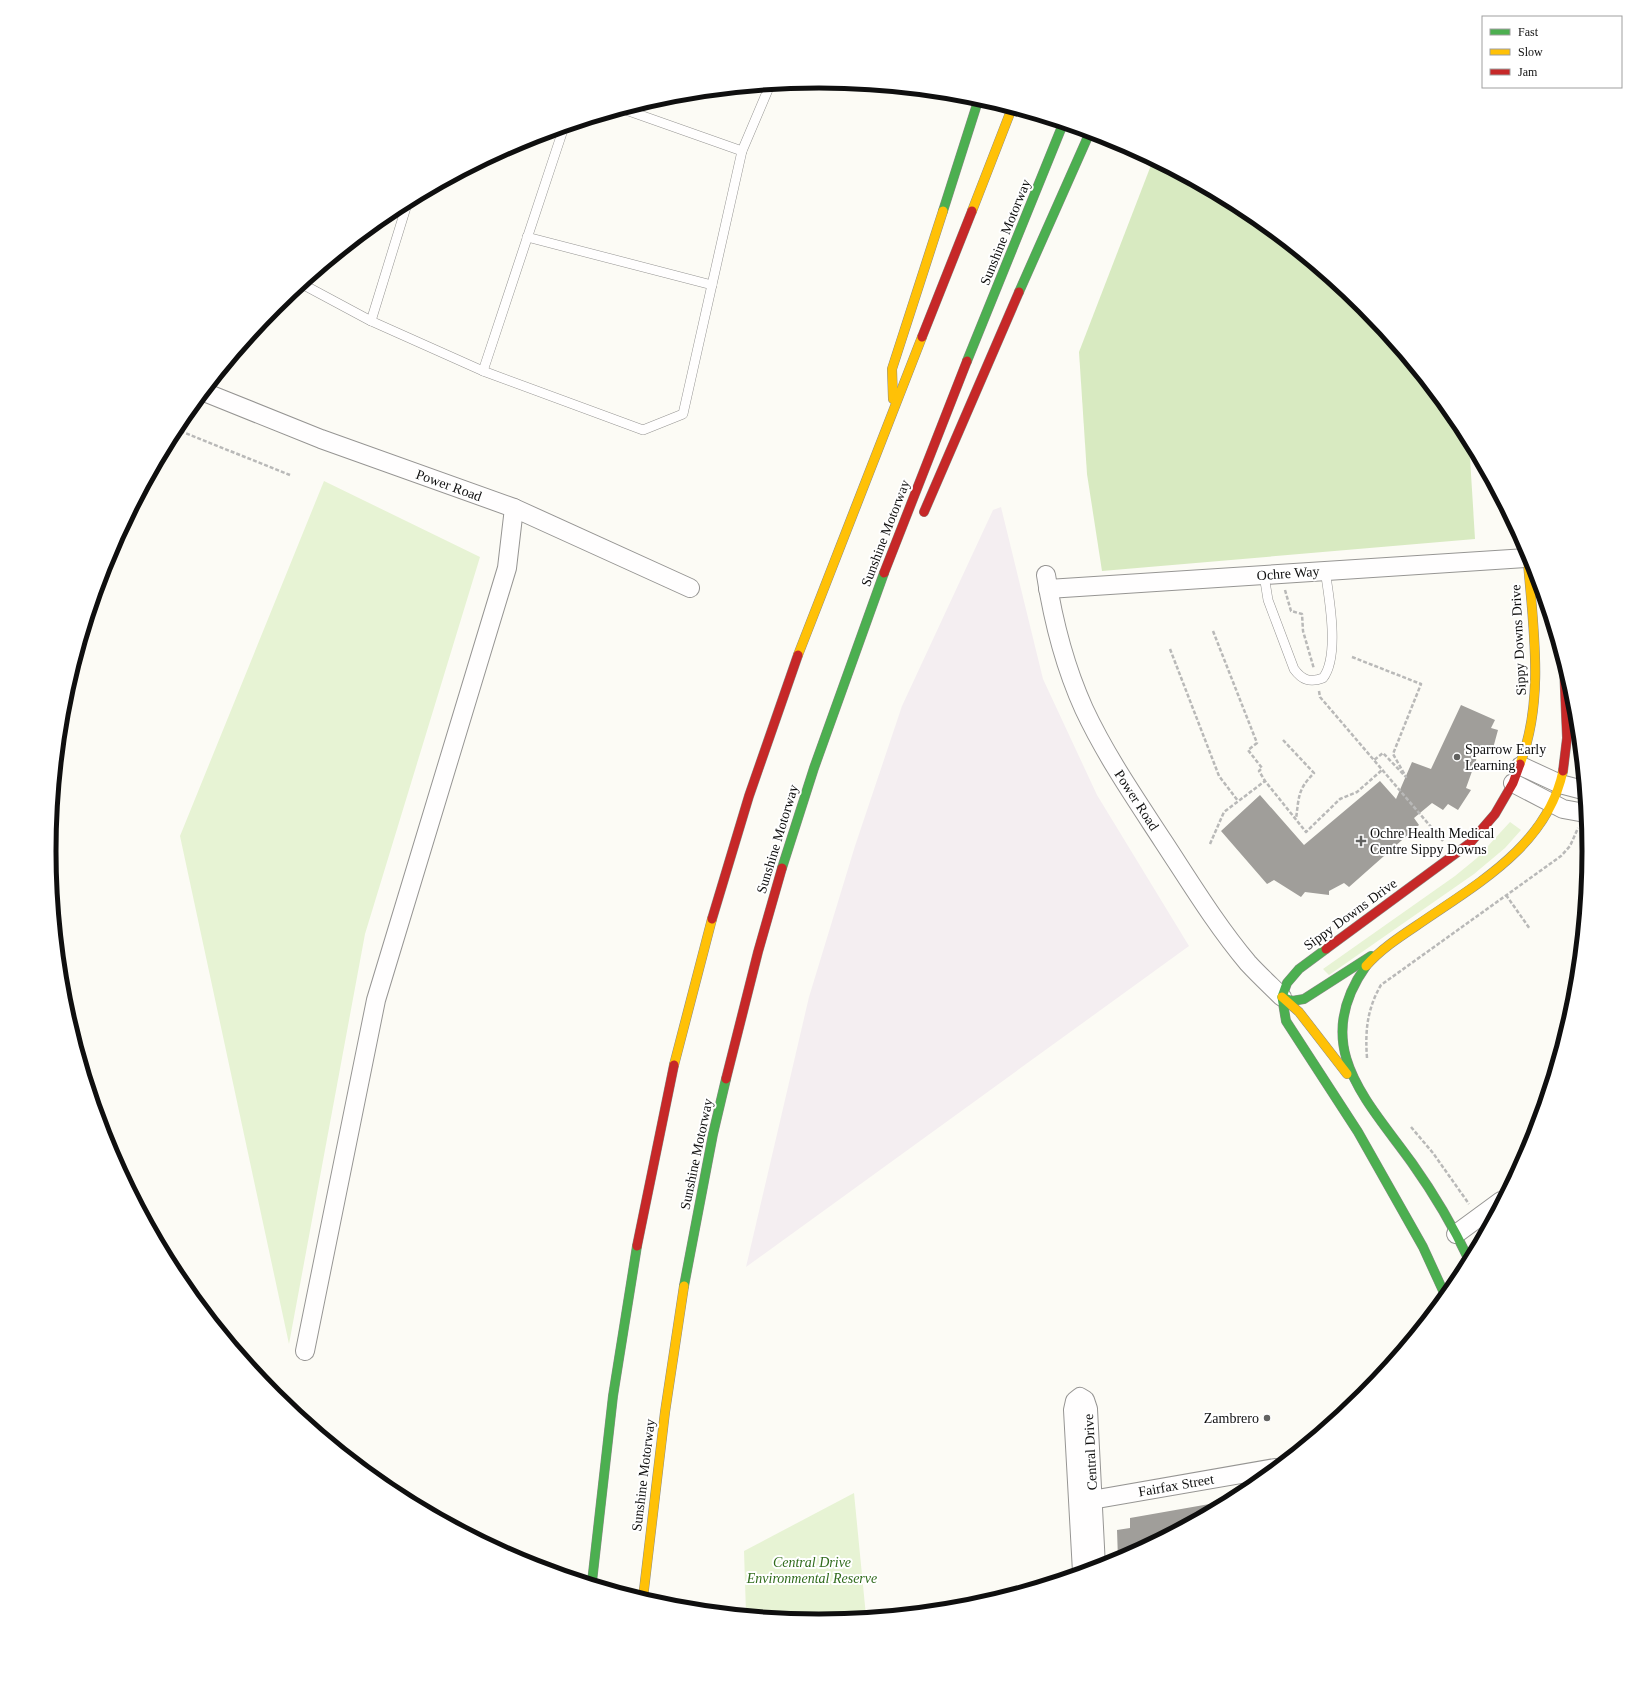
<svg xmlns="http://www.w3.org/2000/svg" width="1638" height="1701" viewBox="0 0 1638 1701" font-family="Georgia,serif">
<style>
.industrial{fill:#f4eef1}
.green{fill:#e7f3d4}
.forest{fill:#d8eac1}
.building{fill:#a09e9a}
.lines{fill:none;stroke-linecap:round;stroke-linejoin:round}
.lane-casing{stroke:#969593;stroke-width:10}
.street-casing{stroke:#969593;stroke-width:20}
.fast-casing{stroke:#8c8c89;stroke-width:10}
.slow-casing{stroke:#8c8c89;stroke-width:10}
.jam-casing{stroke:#8c8c89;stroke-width:10}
.path{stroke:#b9b9b8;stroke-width:2.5;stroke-dasharray:4 2;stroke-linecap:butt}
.lane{stroke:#fffefe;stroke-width:9}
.street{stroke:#fffefe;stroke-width:18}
.fast{stroke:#4caf50;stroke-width:9}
.slow{stroke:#ffc107;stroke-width:9}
.jam{stroke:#c62828;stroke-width:9}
.poi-dot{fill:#626260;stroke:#fff;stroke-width:1.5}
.labels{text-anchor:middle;stroke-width:4;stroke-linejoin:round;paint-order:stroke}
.street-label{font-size:14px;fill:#0f0f0f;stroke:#fff}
.poi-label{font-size:14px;fill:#0f0f0f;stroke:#fff;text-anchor:start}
.park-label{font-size:14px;font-style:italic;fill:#306b1c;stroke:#fff}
.rim{fill:none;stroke:#0f0f0f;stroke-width:5}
</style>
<rect width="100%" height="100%" fill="#fcfbf5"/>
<polygon class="industrial" points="1001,507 1043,679 1097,795 1189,946 746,1267 809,997 855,846 902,706 993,510"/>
<g class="green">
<polygon points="324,481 480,557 365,934 289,1344 180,836"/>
<polygon points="1510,822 1521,830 1505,848 1474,874 1329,975 1323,969 1455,876 1477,858"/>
<polygon points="854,1493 866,1616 819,1620 746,1613 744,1551"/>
</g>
<polygon class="forest" points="1153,160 1247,210 1364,306 1459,423 1469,441 1475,539 1102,571 1087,474 1079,352"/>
<g class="building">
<polygon points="1461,705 1495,720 1491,728 1498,730 1492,752 1480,749 1466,788 1471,790 1458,810 1448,804 1443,810 1432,803 1414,818 1419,825 1349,887 1344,883 1329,891 1329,895 1305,892 1301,897 1274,880 1267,884 1221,831 1260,795 1304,845 1380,781 1396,799 1412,762 1431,769"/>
<polygon points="1221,1502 1222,1504 1118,1559 1117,1530 1130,1528 1130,1518"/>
</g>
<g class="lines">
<g class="lane-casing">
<g id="lane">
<polyline points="623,109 742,151"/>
<polyline points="527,237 712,285"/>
<polyline points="302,284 371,321 483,371 643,430 683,414 742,151 770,85"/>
<polyline points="371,321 408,201"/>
<polyline points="483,371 564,127"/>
<path d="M1264,575L1268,600L1294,669C1302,680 1310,683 1323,678C1340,656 1329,597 1325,570"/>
</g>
</g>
<g class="street-casing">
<g id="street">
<polyline points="204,392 321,439 514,508 690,588"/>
<path d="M1046,575C1053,620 1065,667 1084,709C1106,756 1135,798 1163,841C1190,882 1216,925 1248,963C1259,975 1271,986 1282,997"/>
<polyline points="1048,589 1527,558"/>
<polyline points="1521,766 1560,784 1583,790"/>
<polyline points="1513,783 1563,809 1585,813"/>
<polyline points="1456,1234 1501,1201"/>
<polyline points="305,1351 376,1000 507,568 514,508"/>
<polyline points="1080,1502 1275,1468"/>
<polyline points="1082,1572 1073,1410 1075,1401 1080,1397 1085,1400 1088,1409 1096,1567"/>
</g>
</g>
<g class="fast-casing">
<g id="fast">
<polyline points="943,211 979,98"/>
<polyline points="1019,292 1090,132"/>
<polyline points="967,361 1063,124"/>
<polyline points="782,868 814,768 884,573"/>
<polyline points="1326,949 1299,969 1287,983 1282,997 1286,1021 1358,1132 1423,1247 1445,1295"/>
<path d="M1366,966C1309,1046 1367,1100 1412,1163C1434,1194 1453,1226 1469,1260"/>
<polyline points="1282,997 1292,1001 1304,999 1371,956"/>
<polyline points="684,1286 713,1134 726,1079"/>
<polyline points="592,1582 613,1396 637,1246"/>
</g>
</g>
<g class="slow-casing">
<g id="slow">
<polyline points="972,211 1012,108"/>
<polyline points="893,399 892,369 943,211"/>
<polyline points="798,655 922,337"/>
<path d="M1520,764C1546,696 1532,621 1527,550"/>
<path d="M1366,966C1380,950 1398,938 1416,926C1475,885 1547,847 1563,771"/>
<polyline points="1282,997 1299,1012 1347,1074"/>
<polyline points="674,1065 712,919"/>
<polyline points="643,1598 665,1412 684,1286"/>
</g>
</g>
<g class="jam-casing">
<g id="jam">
<polyline points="922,337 972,211"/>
<polyline points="924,512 1019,292"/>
<polyline points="884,573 967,361"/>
<polyline points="1563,771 1567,738 1564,667"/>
<polyline points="712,919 749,796 798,655"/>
<polyline points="1326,949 1470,843 1495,814 1513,783 1520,764"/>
<polyline points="726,1079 758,952 782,868"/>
<polyline points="637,1246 674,1065"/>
</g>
</g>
<g class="path">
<polyline points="175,429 290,475"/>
<polyline points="1285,590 1291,611 1302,614 1303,631 1314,669"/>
<polyline points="1213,631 1257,743 1248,750 1262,768 1259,771 1265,781"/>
<polyline points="1170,649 1219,776 1238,801"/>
<polyline points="1352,657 1421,684 1393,754 1406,777 1383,753 1374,760"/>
<polyline points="1319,691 1320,697 1443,841"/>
<path d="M1283,740L1314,773C1298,789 1299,796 1296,819"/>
<polyline points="1210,844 1224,812 1265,781 1306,832 1340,799 1357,792 1382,770"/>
<polyline points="1506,895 1530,929"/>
<path d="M1367,1058C1365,1031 1367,1009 1381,985L1561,856L1570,846L1578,828"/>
<polyline points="1411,1127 1433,1153 1469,1204"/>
</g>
<use href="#lane" class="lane"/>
<use href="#street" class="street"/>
<use href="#fast" class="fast"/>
<use href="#slow" class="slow"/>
<use href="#jam" class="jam"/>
</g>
<g class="poi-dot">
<circle cx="1457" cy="757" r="4"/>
<path d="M1359 835h4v4h4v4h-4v4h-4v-4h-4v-4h4z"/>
<circle cx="1267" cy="1418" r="4"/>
</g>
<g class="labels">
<g class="street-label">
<text transform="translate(1005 232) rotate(-68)" y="5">Sunshine Motorway</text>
<text transform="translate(449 485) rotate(20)" y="5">Power Road</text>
<text transform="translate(885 533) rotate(-69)" y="5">Sunshine Motorway</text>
<text transform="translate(1288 573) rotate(-4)" y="5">Ochre Way</text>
<text transform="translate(1518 640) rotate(-93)" y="5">Sippy Downs Drive</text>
<text transform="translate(1137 800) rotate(57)" y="5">Power Road</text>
<text transform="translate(777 839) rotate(-73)" y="5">Sunshine Motorway</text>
<text transform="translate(1350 914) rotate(-36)" y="5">Sippy Downs Drive</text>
<text transform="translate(696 1154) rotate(-78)" y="5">Sunshine Motorway</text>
<text transform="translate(1090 1452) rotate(-93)" y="5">Central Drive</text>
<text transform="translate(643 1475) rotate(-83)" y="5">Sunshine Motorway</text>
<text transform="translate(1176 1485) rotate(-10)" y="5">Fairfax Street</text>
</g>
<g class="poi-label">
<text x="1465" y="754">Sparrow Early<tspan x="1465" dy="16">Learning</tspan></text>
<text x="1370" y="838">Ochre Health Medical<tspan x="1370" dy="16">Centre Sippy Downs</tspan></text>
<text x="1259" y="1423" text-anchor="end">Zambrero</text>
</g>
<g class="park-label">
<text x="812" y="1567">Central Drive<tspan x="812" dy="16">Environmental Reserve</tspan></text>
</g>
</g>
<path d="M0 0H1638V1701H0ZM56 851a763 763 0 1 1 1526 0a763 763 0 1 1-1526 0Z" fill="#fff" fill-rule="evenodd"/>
<path class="rim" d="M56 851a763 763 0 1 1 1526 0a763 763 0 1 1-1526 0Z"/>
<rect x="1482" y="16" width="140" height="72" fill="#ffffff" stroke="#9f9f9f"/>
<rect x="1490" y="29" width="20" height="6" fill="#4caf50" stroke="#9f9f9f"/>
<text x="1518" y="36" font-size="12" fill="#0f0f0f">Fast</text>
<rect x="1490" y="49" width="20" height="6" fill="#ffc107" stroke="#9f9f9f"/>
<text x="1518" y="56" font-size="12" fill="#0f0f0f">Slow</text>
<rect x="1490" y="69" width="20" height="6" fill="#c62828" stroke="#9f9f9f"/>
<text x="1518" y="76" font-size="12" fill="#0f0f0f">Jam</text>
</svg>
